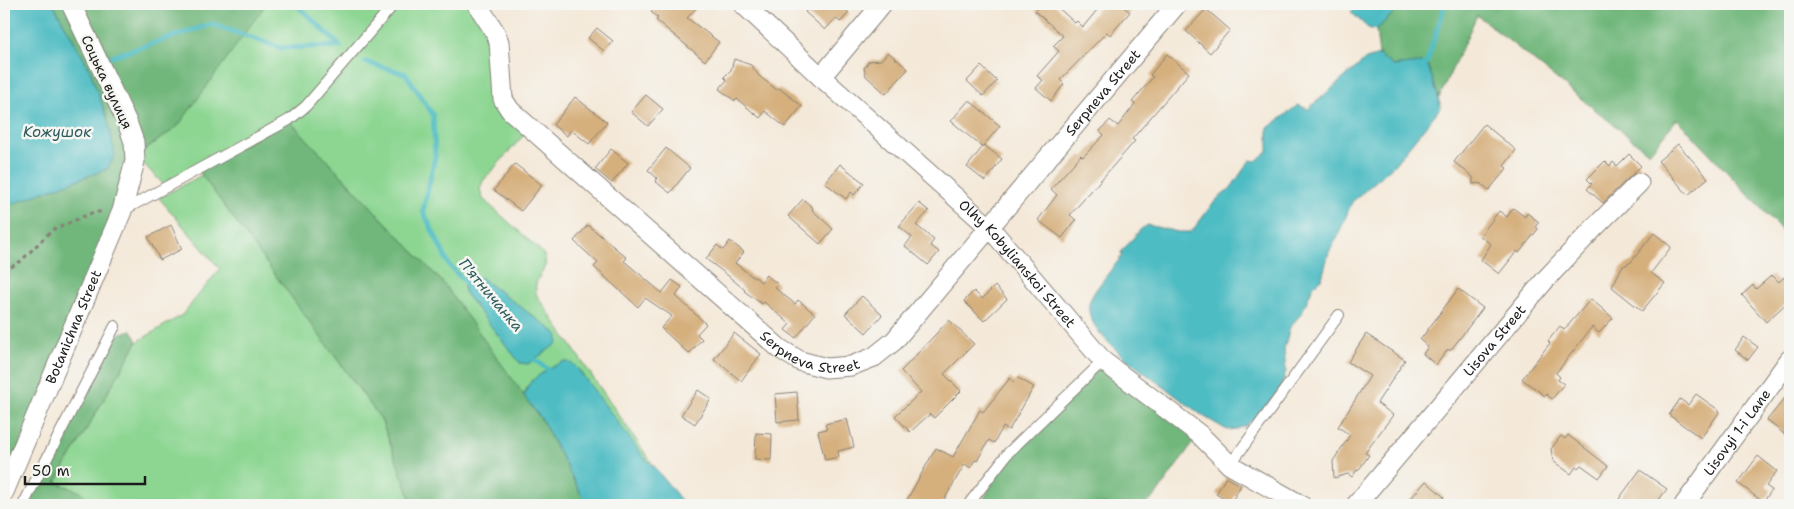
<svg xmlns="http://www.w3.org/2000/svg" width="1794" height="509" viewBox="0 0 1794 509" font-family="'Shantell Sans',sans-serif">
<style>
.green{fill:#8cd692;stroke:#547957}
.forest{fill:#71b77c;stroke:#466a4c}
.water{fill:#4dbcc3;stroke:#346c70}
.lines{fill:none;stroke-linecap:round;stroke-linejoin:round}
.stream{stroke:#4dbcc3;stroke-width:5}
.building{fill:#d5af7c}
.service-casing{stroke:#88827a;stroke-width:12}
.minor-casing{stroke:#88827a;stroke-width:21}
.path{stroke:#88827a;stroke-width:3;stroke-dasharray:4 4;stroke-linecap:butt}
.service{stroke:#fff;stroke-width:10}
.minor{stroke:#fff;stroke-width:19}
.labels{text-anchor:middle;stroke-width:5;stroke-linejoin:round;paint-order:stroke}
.street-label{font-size:14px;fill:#1c1c1c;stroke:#f6f6f2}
.water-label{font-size:15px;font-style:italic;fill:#305c5f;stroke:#f6f6f2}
</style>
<rect width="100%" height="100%" fill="#f6f6f2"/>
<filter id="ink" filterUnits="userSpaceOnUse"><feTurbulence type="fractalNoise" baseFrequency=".02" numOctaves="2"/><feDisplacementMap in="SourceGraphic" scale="10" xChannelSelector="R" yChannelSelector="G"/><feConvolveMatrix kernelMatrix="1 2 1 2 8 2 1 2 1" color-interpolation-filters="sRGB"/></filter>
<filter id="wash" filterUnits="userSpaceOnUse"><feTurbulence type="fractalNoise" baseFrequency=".0096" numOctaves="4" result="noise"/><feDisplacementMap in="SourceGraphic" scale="20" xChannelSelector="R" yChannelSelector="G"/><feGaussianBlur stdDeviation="1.12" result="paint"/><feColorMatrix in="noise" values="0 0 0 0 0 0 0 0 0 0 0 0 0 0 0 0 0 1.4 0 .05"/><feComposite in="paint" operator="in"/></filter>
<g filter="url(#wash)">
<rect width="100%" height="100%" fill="#f4e9d9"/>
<g class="green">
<path d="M137,4H477L495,32L503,99L530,128L483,181L480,189L483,199L541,251C552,266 540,270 536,284C535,288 536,293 537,296L656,469L643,456L528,385L524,396L443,283L289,120L166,187L136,156L178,126Z"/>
<polygon points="202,175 381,419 413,505 99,505 80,492 56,482 137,342 182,315 220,269 159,198"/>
</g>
<g class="forest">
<polygon points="53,4 266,4 178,126 131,160 118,210 4,483 4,207 107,118 89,68"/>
<polygon points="1403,4 1790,4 1790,239 1677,119 1649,153 1477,15 1439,98 1427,63 1393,66 1379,55 1376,30"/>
<polygon points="289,120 443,283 542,420 582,496 591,505 413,505 381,419 198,170"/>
<polygon points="132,330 137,342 56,482 80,492 99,505 27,505 118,334"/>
<polygon points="1103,361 1199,434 1156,495 1145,505 987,505 983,501 1008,453"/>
</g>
<g class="water">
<polygon points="10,4 53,4 89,68 107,118 115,155 107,169 4,207 4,10"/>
<polygon points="1358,4 1403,4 1376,30 1368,28 1351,12"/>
<path d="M1379,55L1393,66L1427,62L1441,107L1394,165L1352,202L1337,238L1329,252L1322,278L1313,287L1301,314L1290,327L1284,349L1286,371L1279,392L1247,425L1237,429L1227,430L1203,416L1126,359C1112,346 1080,320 1091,298C1098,285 1113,268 1122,256L1121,252L1141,229L1148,225L1178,232H1191L1216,200L1230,189L1250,160L1256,161L1268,151V128L1298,105L1308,109L1366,59Z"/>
<polygon points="466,274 481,278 555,332 558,336 558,343 528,364 520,363 464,292 464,280"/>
<path d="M565,361L573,364L578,369L643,456L656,469L685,505H591L582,496L542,420L524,396C526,392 527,387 529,384C535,376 556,364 565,361Z"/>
</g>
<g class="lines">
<g class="stream">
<polyline points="296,4 340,46"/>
<polyline points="111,57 212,24 281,48 340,46"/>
<polyline points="365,62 406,74 433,115 435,157 423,211 449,265 468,285"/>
<polyline points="1422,66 1427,62 1445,4"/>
<polyline points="531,357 554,374"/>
</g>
</g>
<g id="blocks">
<g class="building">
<polygon points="659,4 700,4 687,18 719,42 705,61 656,20 658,18 651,12"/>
<polygon points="813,4 850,4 845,9 849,13 840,22 836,18 825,30 805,12"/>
<polygon points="1042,4 1054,4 1075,23 1077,21 1083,27 1102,4 1120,4 1130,12 1110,35 1107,32 1060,80 1064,84 1051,101 1036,88 1043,80 1037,76 1059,51 1053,46 1063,36 1035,11"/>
<polygon points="1206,9 1230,30 1210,53 1186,31"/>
<polygon points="597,28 613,41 604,51 588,38"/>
<polygon points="888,52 908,69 886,94 866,76 864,68 869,61 881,60"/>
<polygon points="1167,54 1189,73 1132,139 1135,141 1070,215 1076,220 1062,238 1038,220 1057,195 1051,189 1081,155 1083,157 1104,135 1100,131 1110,120 1118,126 1135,104 1132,102 1153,77 1150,75"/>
<polygon points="734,59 751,65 759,76 777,90 779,88 802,106 785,127 765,111 760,118 737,99 735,101 719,89 727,80 724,77 731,70"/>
<polygon points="981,66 997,81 983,96 967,81"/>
<polygon points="646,95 663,109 648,126 631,112"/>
<polygon points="575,97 607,122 589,144 571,130 567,136 553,125"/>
<polygon points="969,100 1000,126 982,147 951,121"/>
<polygon points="1484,124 1516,150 1504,166 1507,168 1489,190 1480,183 1473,184 1473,177 1454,162"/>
<polygon points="1678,144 1708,178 1688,195 1658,161"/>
<polygon points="984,145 1002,159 985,181 967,167"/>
<polygon points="666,148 690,168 670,193 655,181 657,178 648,170"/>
<polygon points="611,149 628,163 612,183 595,169"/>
<polygon points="1629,154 1641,166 1603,203 1587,189 1592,184 1587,179 1605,161 1610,166 1613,162 1617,166"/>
<polygon points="515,164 542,185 521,211 494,190"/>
<polygon points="840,164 864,183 854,195 851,192 846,199 825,183"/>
<polygon points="803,199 813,208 812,210 833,229 820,244 788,216"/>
<polygon points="919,203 929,211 916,225 934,240 930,245 939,252 928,265 905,246 912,237 899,226"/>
<polygon points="1513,208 1525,217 1527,213 1539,222 1536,226 1538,229 1519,253 1517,251 1499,274 1481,260 1491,244 1480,236 1499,211 1507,217"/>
<polygon points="171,225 182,249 160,260 148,237"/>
<polygon points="588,225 627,258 624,261 662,293 672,280 682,287 676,296 706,324 697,334 702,339 689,354 661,328 672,316 645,298 638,307 594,267 598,263 574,241"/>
<polygon points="1654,233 1671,247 1651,273 1665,283 1642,311 1612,287 1622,267 1631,262"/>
<polygon points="730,241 744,252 735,263 754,278 755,277 761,282 766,275 778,284 775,288 795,304 798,300 815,314 796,338 785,330 790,324 764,302 762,304 744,291 745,290 726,274 706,259 717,245 723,250"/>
<polygon points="1772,275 1779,282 1784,277 1790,284 1790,300 1766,322 1742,295 1753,285 1756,289"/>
<polygon points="995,286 1007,299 984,321 964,301 974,291 982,299"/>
<polygon points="1458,289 1483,308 1450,351 1448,349 1436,365 1423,354 1428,347 1420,340"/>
<polygon points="862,296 882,315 866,333 845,314"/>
<polygon points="1591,299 1613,318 1599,333 1592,327 1556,373 1560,377 1558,380 1564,384 1552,399 1546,394 1545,396 1522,379 1550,343 1548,341 1560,326 1564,330"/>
<polygon points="949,320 974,344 944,374 961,391 934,418 930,414 910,432 895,416 921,392 901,371"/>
<polygon points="734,333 761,354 741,381 714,359"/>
<polygon points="1366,334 1405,360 1377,403 1393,415 1365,453 1369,455 1358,471 1357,470 1352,477 1348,474 1334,478 1333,461 1350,435 1338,427 1370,376 1348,362"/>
<polygon points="1744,337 1758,347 1748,360 1735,350"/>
<polygon points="1010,378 1014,382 1018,378 1034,387 1009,430 1003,427 994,443 989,440 977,461 975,460 970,468 965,464 941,505 904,505 936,448 953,457 980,410 983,412"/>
<polygon points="698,390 711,399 695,424 681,415"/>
<polygon points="797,392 799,420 777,422 775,394"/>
<polygon points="1790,392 1790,439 1767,420"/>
<polygon points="1696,394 1720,411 1701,438 1669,415 1680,399 1688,405"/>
<polygon points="847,419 854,447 838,451 839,457 825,460 818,431 827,429 825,424"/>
<polygon points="756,433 772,434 771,460 755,459"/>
<polygon points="1568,435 1608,466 1599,478 1581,465 1578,468 1576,467 1571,474 1553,461 1551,449 1561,436 1565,439"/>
<polygon points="1758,456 1777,471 1766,486 1772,490 1763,502 1738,483"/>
<polygon points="1640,470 1667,489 1655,505 1628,505 1619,499"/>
<polygon points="1226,477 1241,485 1231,503 1216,494"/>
<polygon points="1426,481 1444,497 1436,505 1405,505"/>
</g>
</g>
</g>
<g filter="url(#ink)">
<use href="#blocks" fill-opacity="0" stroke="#88827a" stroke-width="1"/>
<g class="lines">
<g class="service-casing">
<g id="service">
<polyline points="122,211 289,120 306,106 394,4"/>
<polyline points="1230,465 1339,315"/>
<polyline points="23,505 115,326"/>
<polyline points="968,505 1008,453 1103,361"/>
</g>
</g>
<g class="minor-casing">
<g id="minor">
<path id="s1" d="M477,4L495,32L499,42L503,99L510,110L780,349L800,361L826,368L851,366L874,357L894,341L1177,4"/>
<path id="s2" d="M743,4L821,77L990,228L1103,361L1199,434L1230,465L1301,505"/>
<polyline points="821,77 882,4"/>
<path id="s3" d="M4,492L122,211L135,161L134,142L127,122L71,4"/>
<path id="s4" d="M1356,505L1546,279L1593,229L1639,183"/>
<path id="s5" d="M1684,505L1790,359"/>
</g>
</g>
<polyline class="path" points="4,271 21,261 52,230 94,212 104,212"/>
<use href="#service" class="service"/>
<use href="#minor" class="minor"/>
</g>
</g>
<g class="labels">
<g class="street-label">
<text transform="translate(107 82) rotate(65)" y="5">Соцька вулиця</text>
<text dy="5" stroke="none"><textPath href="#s1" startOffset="925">Serpneva Street</textPath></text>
<text dy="5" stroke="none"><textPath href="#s2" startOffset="378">Olhy Kobylianskoi Street</textPath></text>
<text dy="5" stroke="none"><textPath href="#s3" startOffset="179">Botanichna Street</textPath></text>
<text dy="5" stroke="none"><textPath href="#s4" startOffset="215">Lisova Street</textPath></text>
<text dy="5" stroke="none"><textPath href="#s1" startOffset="505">Serpneva Street</textPath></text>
<text dy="5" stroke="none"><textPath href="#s5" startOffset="90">Lisovyi 1-i Lane</textPath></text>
</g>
<g class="water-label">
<text x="57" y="137">Кожушок</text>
<text transform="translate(491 295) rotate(50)" y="5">П'ятничанка</text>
</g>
</g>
<rect width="1794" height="509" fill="none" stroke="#f6f6f2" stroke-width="20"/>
<path d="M25 476v8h120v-8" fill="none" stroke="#1c1c1c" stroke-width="2.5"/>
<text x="32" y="476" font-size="15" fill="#1c1c1c" stroke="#f6f6f2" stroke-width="4" paint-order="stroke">50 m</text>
</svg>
